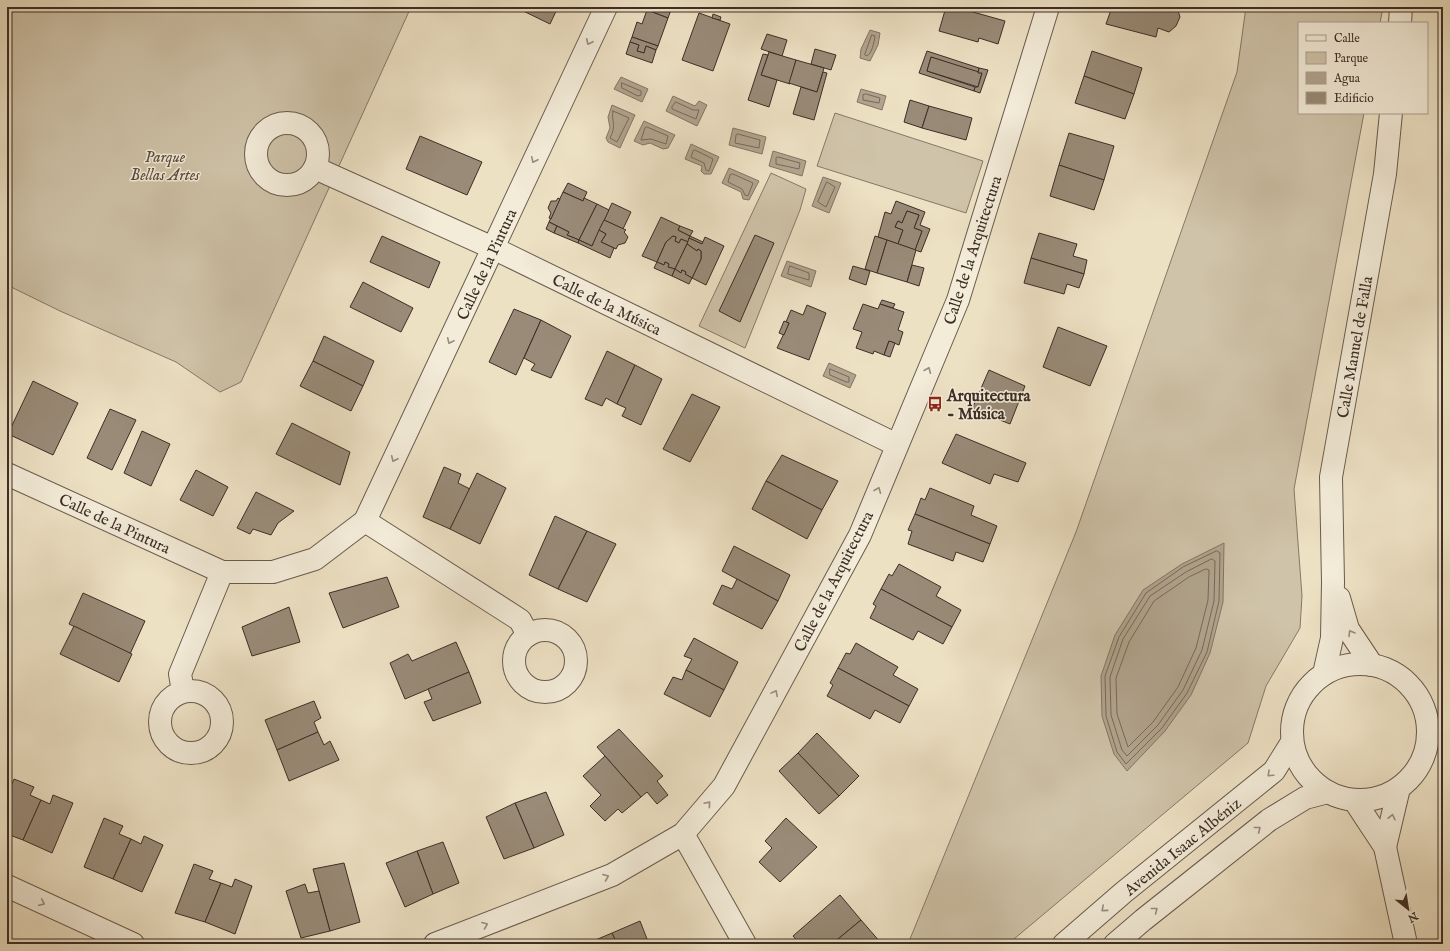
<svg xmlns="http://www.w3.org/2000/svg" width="1450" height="951" viewBox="0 0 1450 951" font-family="'IM FELL English',serif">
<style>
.green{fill:#cfc3a9;stroke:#867868}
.water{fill:#b1a48e;stroke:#837564}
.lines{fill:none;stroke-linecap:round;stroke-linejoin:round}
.shore{stroke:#77695a;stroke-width:1}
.building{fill:#998b78;stroke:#3d2e26}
.minor-casing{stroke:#695b4e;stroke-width:24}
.minor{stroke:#f3ecd9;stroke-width:22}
.oneway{stroke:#988d80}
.labels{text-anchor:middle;stroke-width:3;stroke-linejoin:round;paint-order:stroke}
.park-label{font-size:16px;font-style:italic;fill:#5a4c40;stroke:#f3ecd9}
.street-label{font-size:16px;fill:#3d2e26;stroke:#f3ecd9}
.poi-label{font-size:16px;font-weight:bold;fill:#3d2e26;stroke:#f3ecd9;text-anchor:start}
</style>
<rect width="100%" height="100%" fill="#ede1c4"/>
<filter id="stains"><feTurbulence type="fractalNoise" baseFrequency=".005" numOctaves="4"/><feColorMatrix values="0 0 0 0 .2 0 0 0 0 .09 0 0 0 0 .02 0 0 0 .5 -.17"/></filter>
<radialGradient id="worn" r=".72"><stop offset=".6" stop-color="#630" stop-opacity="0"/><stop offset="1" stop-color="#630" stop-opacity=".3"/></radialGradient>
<g class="green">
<polygon points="7,7 411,7 241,382 220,392 176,362 60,311 7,285"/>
<polygon points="1246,7 1383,7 1380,23 1299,23 1299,113 1364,113 1294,489 1302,596 1300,628 1266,686 1248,743 1008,944 908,944 1076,532 1237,72"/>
<polygon points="835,113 983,161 966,213 817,166"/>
<polygon points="771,173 806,189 800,210 745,348 699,326"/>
</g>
<g class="water">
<polygon points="870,30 880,33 878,45 870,61 860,58 861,49"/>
<polygon points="621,77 648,89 642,102 614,89"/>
<polygon points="861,89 886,96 882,110 857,102"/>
<polygon points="673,96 695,106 699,101 707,105 697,126 666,111"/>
<polygon points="612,105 635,115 620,148 608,142 606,138 610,128 608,117"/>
<polygon points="644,121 675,135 668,148 663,149 650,143 643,145 634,141"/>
<polygon points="733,128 766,137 762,154 729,145"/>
<polygon points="691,144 719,157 711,174 704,174 701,171 702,166 685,159"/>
<polygon points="773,151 806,161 802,176 769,166"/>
<polygon points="729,168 759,181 749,200 743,199 741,192 722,183"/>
<polygon points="823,177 841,183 829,213 812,206"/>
<polygon points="787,261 816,271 811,287 781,276"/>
<polygon points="829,363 856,375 850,388 823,376"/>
<polygon points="1224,543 1223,602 1210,653 1191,695 1165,731 1127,771 1114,754 1102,716 1101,676 1115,635 1143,590 1182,564"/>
</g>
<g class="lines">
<g class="shore">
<path d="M872,35L875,36C874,43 872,53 867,56L865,55Z"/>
<polygon points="622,83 641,91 641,95 638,96 622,88"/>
<polygon points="866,94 880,98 879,103 863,100 863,95"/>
<polygon points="676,102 693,110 699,110 696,119 672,109 672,107"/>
<path d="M613,111L629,118L617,142L610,138C617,125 611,122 613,111Z"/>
<polygon points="647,127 668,136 666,144 651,139 641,140 645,128"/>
<polygon points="738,134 760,140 759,148 735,143 736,135"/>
<polygon points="695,150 713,159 709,171 706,170 704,163 691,157 693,151"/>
<polygon points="778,157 800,163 799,169 776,164 776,158"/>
<polygon points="733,174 753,183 748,196 745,195 742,189 728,182 730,175"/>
<polygon points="827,182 835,187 826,207 818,202"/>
<polygon points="790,266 809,273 809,280 788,274"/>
<polygon points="830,369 849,377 849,382 846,382 830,375"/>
<polygon points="1217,551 1220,553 1219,601 1207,652 1187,693 1162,728 1126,764 1117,752 1106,716 1105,676 1119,637 1146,593 1183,567"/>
<polygon points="1212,559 1215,561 1214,601 1202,650 1183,690 1158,725 1127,756 1122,750 1111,715 1110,677 1123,639 1150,596 1186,572"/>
<polygon points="1206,569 1209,570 1208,600 1196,648 1178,687 1153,722 1128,747 1117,714 1116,678 1129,642 1154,601 1189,577"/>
</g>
</g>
<g class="building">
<polygon points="515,7 558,7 550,24"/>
<polygon points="648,7 672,7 668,18 647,10"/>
<polygon points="946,7 965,11 966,10 1005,21 998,44 979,38 978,42 939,31"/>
<polygon points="1112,7 1177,7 1180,17 1176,26 1169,32 1158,28 1156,37 1106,24"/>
<polygon points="647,10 668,18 658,46 632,37 637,22 642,24"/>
<polygon points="699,13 730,24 713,71 682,60"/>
<polygon points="713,14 721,17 720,20 712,18"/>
<polygon points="767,34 787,40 782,56 761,49"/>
<polygon points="632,37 658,46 656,50 646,46 644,53 637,51 639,45 630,42"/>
<polygon points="630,42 639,45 637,51 644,53 646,46 656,50 652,63 626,54"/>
<polygon points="815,49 836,55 831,70 811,64"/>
<polygon points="927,51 979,68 978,73 931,57 927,71 975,87 974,91 919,73"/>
<polygon points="1092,51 1142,68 1134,94 1084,76"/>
<polygon points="769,52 796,60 790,84 761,75"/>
<polygon points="763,54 768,55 761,75 777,80 769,107 748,100"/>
<polygon points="931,57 982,73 978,87 927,71"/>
<polygon points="796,60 824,68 817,92 789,83"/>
<polygon points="979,68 988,70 980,93 974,91 975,87 978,87 982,73 978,73"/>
<polygon points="823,72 827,73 814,120 793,114 801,87 817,92"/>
<polygon points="1084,76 1134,94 1125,119 1075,103"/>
<polygon points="910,100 929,106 922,128 904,122"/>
<polygon points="929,106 972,118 966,140 922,128"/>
<polygon points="1069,133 1114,146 1104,180 1059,165"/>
<polygon points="420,136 482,162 467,195 406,169"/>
<polygon points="1059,165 1104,180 1094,210 1050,196"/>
<polygon points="568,183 587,192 583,201 563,192"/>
<polygon points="563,192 583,201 584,198 597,204 579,240 567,235 569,232 549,222"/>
<polygon points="558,198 560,199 551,219 549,218 551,213 548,208 551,201 556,201"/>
<polygon points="896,201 925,212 920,225 930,229 921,252 915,250 922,231 914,228 919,215 907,211 902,223 898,221 895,227 903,230 898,244 878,237 885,212 891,214"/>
<polygon points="612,203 631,212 623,229 604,220"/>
<polygon points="597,204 609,210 592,246 579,240"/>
<polygon points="907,211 919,215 914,228 922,231 915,250 898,244 903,230 895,227 898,221 902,223"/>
<polygon points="661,217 680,226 678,230 690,236 688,242 681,239 679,243 675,241 676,237 673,236 666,242 657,262 642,256"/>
<polygon points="604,220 626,230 624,232 628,237 625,243 618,245 616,249 601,242 606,234 599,230"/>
<polygon points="549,222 557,226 554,233 546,229"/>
<polygon points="557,226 569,232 567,235 579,240 578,243 554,233"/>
<polygon points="680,226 693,231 690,236 678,230"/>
<polygon points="599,230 606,234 601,242 614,248 610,258 578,243 579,240 592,246"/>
<polygon points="1039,233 1077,244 1073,256 1087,260 1084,274 1031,258"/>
<polygon points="755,235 774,243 740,322 719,311"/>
<polygon points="382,236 440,262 429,288 370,262"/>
<polygon points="673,236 676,237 675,241 679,243 681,239 688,242 675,269 668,267 669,264 665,262 664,265 657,262 666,242"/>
<polygon points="690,236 703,242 702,244 689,238"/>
<polygon points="875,236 887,240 877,273 865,269"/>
<polygon points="705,237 724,246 706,285 692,278 701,259 701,251 698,249 697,251 687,244 689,238 702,244"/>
<polygon points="887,240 916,250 907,282 877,273"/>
<polygon points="687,244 697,251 698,249 701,251 701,259 692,278 685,274 686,272 682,270 681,273 675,269"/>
<polygon points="1031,258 1084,274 1079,288 1067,284 1064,294 1024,283"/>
<polygon points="657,262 664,265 665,262 669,264 668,267 675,269 672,276 654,268"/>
<polygon points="912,265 924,268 919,286 907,282"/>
<polygon points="853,266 870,271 866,285 849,279"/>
<polygon points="675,269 681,273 682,270 686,272 685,274 692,278 689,284 672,276"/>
<polygon points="363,282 413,308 401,332 350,307"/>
<polygon points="882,300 895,304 893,308 880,304"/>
<polygon points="863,304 878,309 880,304 904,312 898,330 903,332 899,345 889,341 884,355 874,351 873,354 856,348 862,332 853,329"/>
<polygon points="807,305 826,313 809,360 777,348 789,323 786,322 791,310 803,315"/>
<polygon points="514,309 541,320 516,375 489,362"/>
<polygon points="541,320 571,336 551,378 531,370 535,364 524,358"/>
<polygon points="784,321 789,323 784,335 779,333"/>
<polygon points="1058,327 1107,346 1090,386 1043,367"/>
<polygon points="324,336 374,361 363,386 313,361"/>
<polygon points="889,341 895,343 890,357 884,355"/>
<polygon points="607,351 635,365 617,404 606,398 602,406 585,399"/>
<polygon points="313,361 363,386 351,411 300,386"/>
<polygon points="635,365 662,379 641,425 622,416 626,408 617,404"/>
<polygon points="989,370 1025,386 1010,424 972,409"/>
<polygon points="33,381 78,403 53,455 8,434"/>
<polygon points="692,394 720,407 690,462 663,449"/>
<polygon points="110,409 136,420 112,470 87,458"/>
<polygon points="292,423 350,452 340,485 276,454"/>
<polygon points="142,431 170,444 151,486 124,473"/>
<polygon points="956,434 1026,463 1018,482 994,474 990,484 942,463"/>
<polygon points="782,455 838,481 822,510 766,481"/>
<polygon points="444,467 461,474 458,483 470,489 450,529 423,517"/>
<polygon points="196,470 228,487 213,516 180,500"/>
<polygon points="477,473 506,488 480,544 450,529"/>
<polygon points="766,481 822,510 807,539 752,509"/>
<polygon points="930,488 974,506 971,515 997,526 990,544 915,514 921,498 925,500"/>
<polygon points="256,492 294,511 278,523 271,535 253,529 250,534 237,528"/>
<polygon points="915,514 990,544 983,562 956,552 953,561 908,544 912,531 908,530"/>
<polygon points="555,516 587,531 558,589 529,575"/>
<polygon points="587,531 616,544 587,602 558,589"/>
<polygon points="734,546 790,575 778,601 722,571"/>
<polygon points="899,564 941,587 936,596 961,610 952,627 881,589 889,574 892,576"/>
<polygon points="387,577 399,607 343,628 329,593"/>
<polygon points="737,579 778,601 762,629 713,604 722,585 732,589"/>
<polygon points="881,589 952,627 943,644 918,631 913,640 870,618 876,606 873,604"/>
<polygon points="83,593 145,621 130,654 69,624"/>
<polygon points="289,607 300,642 252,656 242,627"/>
<polygon points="74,626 132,654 119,682 60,654"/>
<polygon points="694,638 738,662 724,690 686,670 692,659 684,656"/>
<polygon points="456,642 469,672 405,699 390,663 408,654 412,661"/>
<polygon points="856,643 898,667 893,675 918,689 909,706 838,668 846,653 850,654"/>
<polygon points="838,668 909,706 900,723 875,710 870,719 827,696 833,685 830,683"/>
<polygon points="686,670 724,690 710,717 664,694 673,677 682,680"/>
<polygon points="469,672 481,703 433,721 424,702 432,699 428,689"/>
<polygon points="314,701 321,718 314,722 318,732 277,750 265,720"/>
<polygon points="619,729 663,776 657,781 668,795 657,804 647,792 641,797 597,747"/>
<polygon points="318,732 324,745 330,741 339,760 289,781 277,750"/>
<polygon points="817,733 859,776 839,796 798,753"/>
<polygon points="798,753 839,796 819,814 779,771"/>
<polygon points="605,756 641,797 622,813 618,809 605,821 590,806 601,795 583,776"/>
<polygon points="14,779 34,787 30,795 41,800 23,840 7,834 7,796"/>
<polygon points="546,792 564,835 534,848 515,803"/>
<polygon points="53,795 73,803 52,853 23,840 41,800 50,804"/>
<polygon points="515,803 534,848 504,859 486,817"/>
<polygon points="104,818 123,826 119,834 131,839 113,879 84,867"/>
<polygon points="786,818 817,847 780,882 759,862 772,848 765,841"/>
<polygon points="144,836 163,845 142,892 113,879 131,839 141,844"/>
<polygon points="443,842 459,883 433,894 417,851"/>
<polygon points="417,851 433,894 405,907 386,863"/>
<polygon points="344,863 360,922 330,931 313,869"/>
<polygon points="194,864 213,871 209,879 221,883 205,922 175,913"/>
<polygon points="235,879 252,886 235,934 205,922 221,883 232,887"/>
<polygon points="305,884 308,893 319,891 330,931 301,938 286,891"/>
<polygon points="840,895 861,920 832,944 800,944 793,936"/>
<polygon points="861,920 881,943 879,944 832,944"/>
<polygon points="640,921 649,944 617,944 612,933"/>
<polygon points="612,933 617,944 586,944"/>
</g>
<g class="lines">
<g class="minor-casing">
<g id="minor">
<polyline points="1400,23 1401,7"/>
<circle cx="287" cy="154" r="31"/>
<polyline points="315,168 493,248 897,445"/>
<polyline points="7,474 222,572 273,572 315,559 365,521 606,7"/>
<polyline points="365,521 520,620 528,635"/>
<polyline points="1339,598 1348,629 1372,665"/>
<circle cx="545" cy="661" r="31"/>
<circle cx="1360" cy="732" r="68"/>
<polyline points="1324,674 1332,638 1333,582 1331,477 1385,174 1391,113"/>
<polyline points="183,691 180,674 222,572"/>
<circle cx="191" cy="722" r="31"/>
<polyline points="1354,800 1385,847 1406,944"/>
<polyline points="683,834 745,944"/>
<polyline points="1385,847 1399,788"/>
<polyline points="7,886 133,944"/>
<polyline points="435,944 612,875 683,834 724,786 860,535 958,300 1048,7"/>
<polyline points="1064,944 1124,892 1274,771 1292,742"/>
<polyline points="1115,944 1143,920 1269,820 1305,798 1328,792"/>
</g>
</g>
<use href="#minor" class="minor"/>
</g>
<defs><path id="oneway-chevron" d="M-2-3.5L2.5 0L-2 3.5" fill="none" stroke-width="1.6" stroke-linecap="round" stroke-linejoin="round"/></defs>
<g class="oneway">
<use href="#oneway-chevron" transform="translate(589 42) rotate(115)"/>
<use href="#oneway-chevron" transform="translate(534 160) rotate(115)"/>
<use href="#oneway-chevron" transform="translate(450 341) rotate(115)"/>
<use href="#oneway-chevron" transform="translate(928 370) rotate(-67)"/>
<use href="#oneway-chevron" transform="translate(394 459) rotate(115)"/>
<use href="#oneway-chevron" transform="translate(878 490) rotate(-68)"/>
<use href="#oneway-chevron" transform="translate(1351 633) rotate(-121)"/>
<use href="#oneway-chevron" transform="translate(775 693) rotate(-62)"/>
<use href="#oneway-chevron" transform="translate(1270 774) rotate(137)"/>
<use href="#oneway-chevron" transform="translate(708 804) rotate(-49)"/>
<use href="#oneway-chevron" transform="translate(1392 817) rotate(-77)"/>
<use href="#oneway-chevron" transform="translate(1258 829) rotate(-38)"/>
<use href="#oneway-chevron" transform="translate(606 877) rotate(-22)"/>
<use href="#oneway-chevron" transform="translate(42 903) rotate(25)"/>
<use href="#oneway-chevron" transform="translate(1104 909) rotate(139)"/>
<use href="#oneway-chevron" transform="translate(1155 910) rotate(-38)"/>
<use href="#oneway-chevron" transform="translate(485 925) rotate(-21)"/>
</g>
<defs>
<g id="bus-bare" transform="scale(1.2)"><path d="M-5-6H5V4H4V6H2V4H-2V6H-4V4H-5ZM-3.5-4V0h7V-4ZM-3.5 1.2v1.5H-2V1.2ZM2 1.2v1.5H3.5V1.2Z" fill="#8f2418" stroke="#f3ecd9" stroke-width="2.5" paint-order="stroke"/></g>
</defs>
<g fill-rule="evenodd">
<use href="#bus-bare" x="935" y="404"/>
</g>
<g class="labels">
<g class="park-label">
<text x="165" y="162">Parque<tspan x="165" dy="18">Bellas Artes</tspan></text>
</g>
<g class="street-label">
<text transform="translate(972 250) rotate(-72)" y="6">Calle de la Arquitectura</text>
<text transform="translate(486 264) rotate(-65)" y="6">Calle de la Pintura</text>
<text transform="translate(607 304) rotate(26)" y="6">Calle de la Música</text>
<text transform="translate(1354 347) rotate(-80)" y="6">Calle Manuel de Falla</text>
<text transform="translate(115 523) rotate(25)" y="6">Calle de la Pintura</text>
<text transform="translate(833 581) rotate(-63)" y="6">Calle de la Arquitectura</text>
<text transform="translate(1182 846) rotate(-39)" y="6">Avenida Isaac Albéniz</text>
</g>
<g class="poi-label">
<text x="947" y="401">Arquitectura<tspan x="947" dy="18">- Música</tspan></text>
</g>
</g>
<rect width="1450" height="951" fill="none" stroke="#ede1c4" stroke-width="24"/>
<rect x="8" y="8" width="1434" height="935" fill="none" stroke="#3d2e26" stroke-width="2"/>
<rect x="12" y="12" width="1426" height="927" fill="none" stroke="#3d2e26"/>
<rect x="1298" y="22" width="130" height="92" fill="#f3ecd9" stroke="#aaa091"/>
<rect x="1306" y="35" width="20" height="6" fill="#f3ecd9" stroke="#aaa091"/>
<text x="1334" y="42" font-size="12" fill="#3d2e26">Calle</text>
<rect x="1306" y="52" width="20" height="12" fill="#cfc3a9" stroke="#aaa091"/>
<text x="1334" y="62" font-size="12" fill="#3d2e26">Parque</text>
<rect x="1306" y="72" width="20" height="12" fill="#b1a48e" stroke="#aaa091"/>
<text x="1334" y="82" font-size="12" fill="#3d2e26">Agua</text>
<rect x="1306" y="92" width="20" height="12" fill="#998b78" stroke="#aaa091"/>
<text x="1334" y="102" font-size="12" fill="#3d2e26">Edificio</text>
<g transform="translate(1408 909) rotate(150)" stroke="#f3ecd9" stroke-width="3" paint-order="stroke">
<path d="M0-3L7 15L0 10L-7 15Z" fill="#3d2e26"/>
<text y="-6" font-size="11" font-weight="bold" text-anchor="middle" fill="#3d2e26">N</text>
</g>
<rect width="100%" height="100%" filter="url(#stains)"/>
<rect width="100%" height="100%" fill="url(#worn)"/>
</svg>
